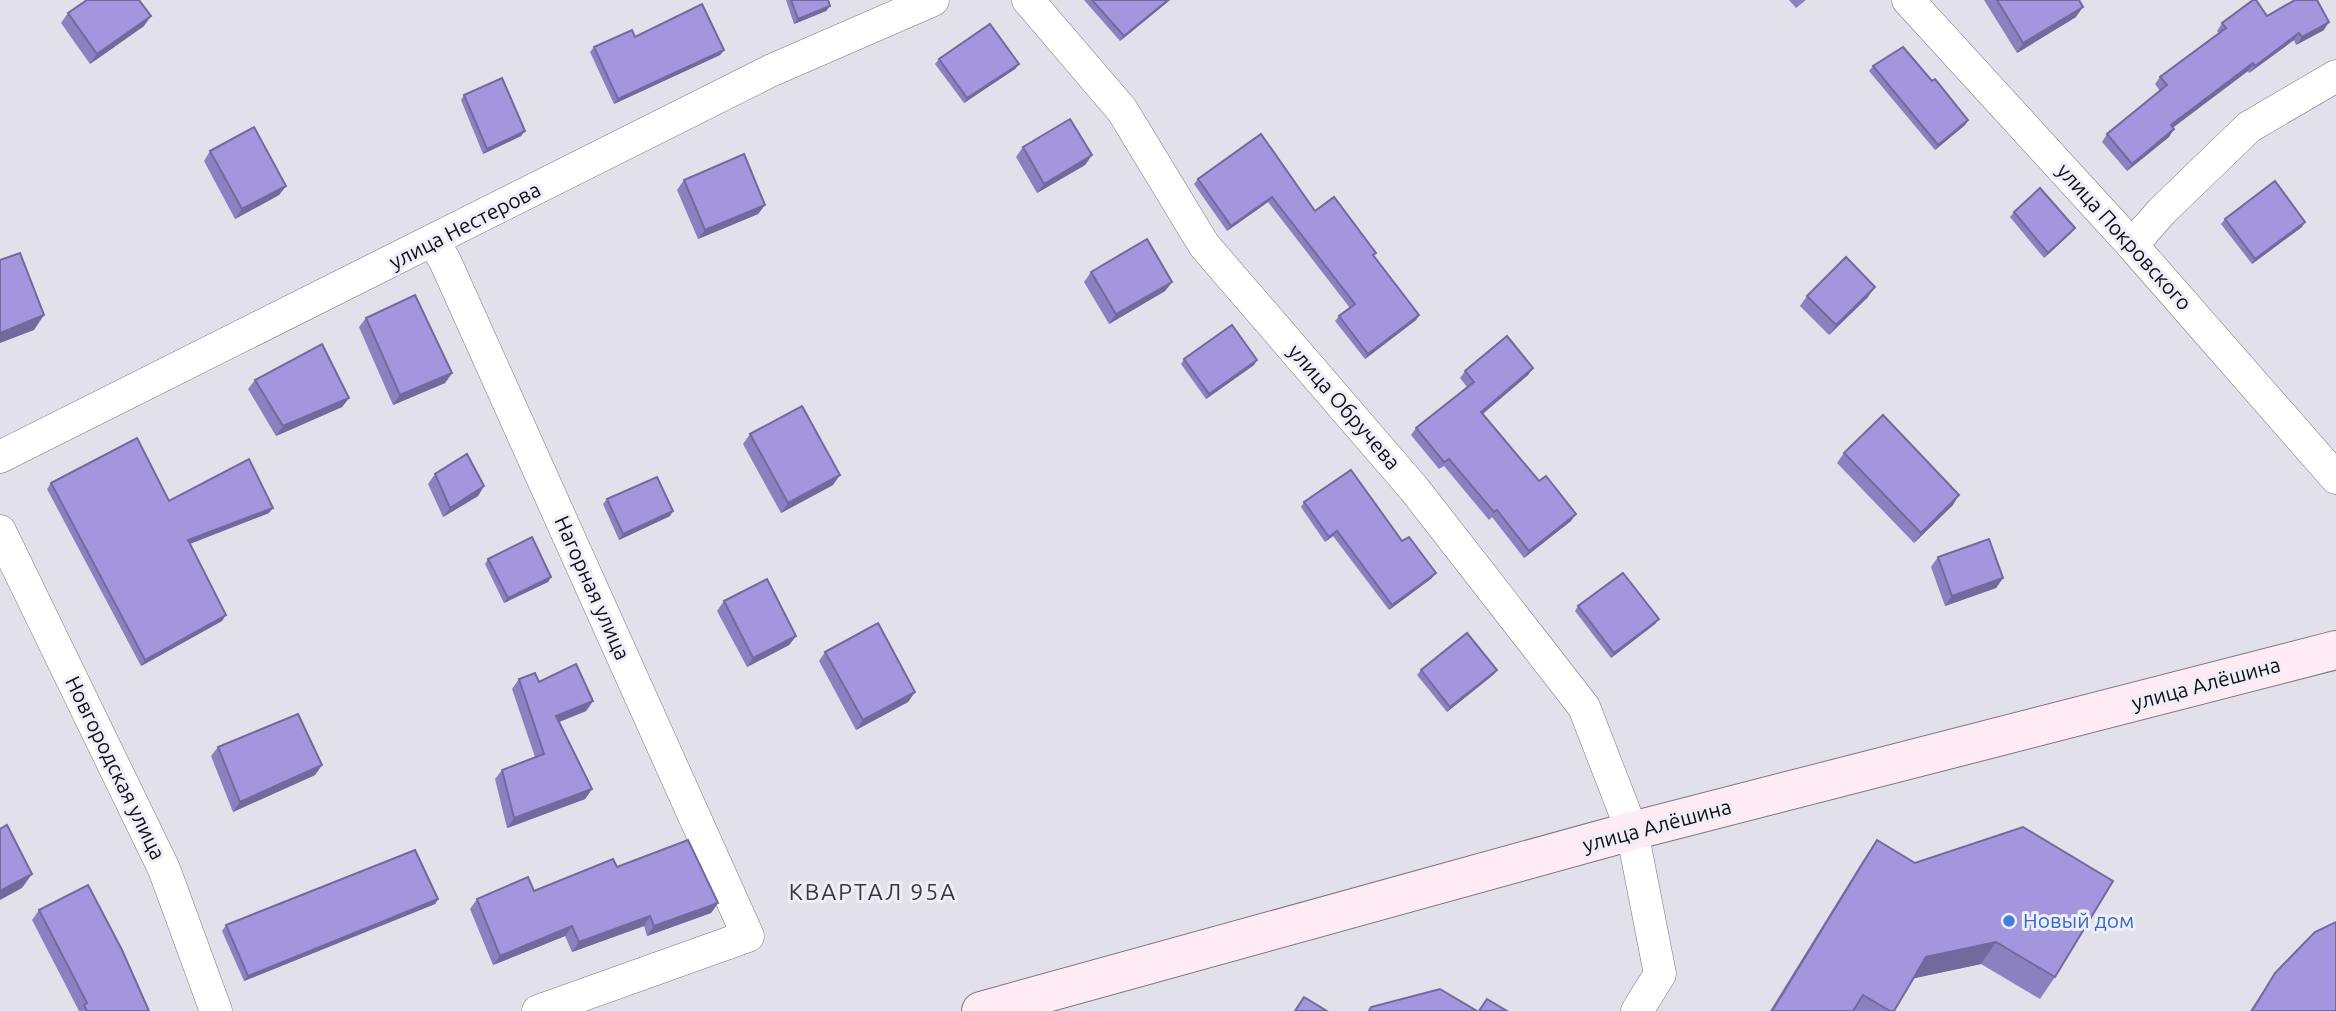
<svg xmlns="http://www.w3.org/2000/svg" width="2336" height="1011" viewBox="0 0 2336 1011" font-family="Ubuntu,sans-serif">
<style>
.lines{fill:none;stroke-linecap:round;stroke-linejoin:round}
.street-casing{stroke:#797881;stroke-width:33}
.secondary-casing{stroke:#797881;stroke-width:40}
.street{stroke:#fff;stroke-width:32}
.secondary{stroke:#feebf4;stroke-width:38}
.wall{fill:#8c81c0}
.shaded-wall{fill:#72699c}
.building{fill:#a396df;stroke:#72699c;stroke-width:2}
.shop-dot{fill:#3f7fe0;stroke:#efedf8;stroke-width:2.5}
.labels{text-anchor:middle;stroke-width:6;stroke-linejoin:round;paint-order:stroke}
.street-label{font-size:21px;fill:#101014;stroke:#efedf8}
.shop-label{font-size:21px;fill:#366cbe;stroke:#efedf8;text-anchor:start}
.neighbourhood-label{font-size:23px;letter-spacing:2px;fill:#38373f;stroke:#efedf8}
</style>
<rect width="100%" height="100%" fill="#e1e0eb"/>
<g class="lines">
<g class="street-casing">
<g id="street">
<polyline points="1028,0 1122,110 1204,245 1415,490 1584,707 1632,831 1660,974 1637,1011"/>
<polyline points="1908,0 2132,245 2336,478"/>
<polyline points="434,242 445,261 748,936 538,1011"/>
<polyline points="2132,245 2162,211 2249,127 2336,76"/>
<polyline points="0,457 770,71 933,0"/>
<polyline points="0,531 164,869 216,1011"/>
</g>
</g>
<g class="secondary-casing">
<polyline id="secondary" points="981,1011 1632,831 2336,650"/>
</g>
<use href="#street" class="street"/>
<use href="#secondary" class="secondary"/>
</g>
<g class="wall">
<polygon points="786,0 828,0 830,6 826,11 794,24"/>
<polygon points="1084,0 1170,0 1120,41"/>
<polygon points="1789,0 1806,0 1796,8"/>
<polygon points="1984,0 2079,0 2076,17 2017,53"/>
<polygon points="68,13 144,26 90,64 61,23"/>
<polygon points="2267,16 2324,30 2296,45 2294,40 2249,73 2248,71 2173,127 2169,137 2127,171 2102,142 2107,134 2160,91 2155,84 2160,77 2219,33 2217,31 2222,23"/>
<polygon points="635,37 724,50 720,55 614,104 590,52 594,47"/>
<polygon points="939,59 1019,64 1015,69 964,103 935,64"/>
<polygon points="1873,66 1932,81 1968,120 1965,125 1935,150 1869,71"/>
<polygon points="464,95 521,136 483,154 461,100"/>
<polygon points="1261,134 1315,211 1374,256 1419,315 1416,320 1365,359 1335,321 1339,316 1350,308 1268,202 1227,231 1194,184 1198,179"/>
<polygon points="1023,147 1092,155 1085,165 1037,193 1016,157"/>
<polygon points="210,151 286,186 279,195 235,219 204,161"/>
<polygon points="684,180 765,205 758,214 698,239 677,190"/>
<polygon points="2014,212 2071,233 2044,258 2010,217"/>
<polygon points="2225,219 2302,227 2252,264 2221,224"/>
<polygon points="1091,272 1172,282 1165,291 1109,324 1084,282"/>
<polygon points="1807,296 1868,297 1829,335 1800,306"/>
<polygon points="366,318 452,373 445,383 393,405 359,327"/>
<polygon points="1184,359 1254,365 1206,399 1181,364"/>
<polygon points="1533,368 1528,375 1483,414 1571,521 1524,558 1492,517 1489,520 1444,466 1439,469 1411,435 1416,428 1467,387 1460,378 1465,371"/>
<polygon points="255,380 349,398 342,407 276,436 248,389"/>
<polygon points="750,434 833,485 781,513 743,444"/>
<polygon points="1844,453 1953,505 1914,543 1837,463"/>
<polygon points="435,474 484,486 478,496 443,517 428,484"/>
<polygon points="51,483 169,501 269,513 190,544 222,621 141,666 47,489"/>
<polygon points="607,499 670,516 619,540 603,504"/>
<polygon points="1304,502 1402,541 1432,578 1389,610 1333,536 1325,542 1301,507"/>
<polygon points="1938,557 2003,578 1996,588 1945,606 1931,567"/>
<polygon points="488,559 551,577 548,582 504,603 485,564"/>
<polygon points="724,601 796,636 789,645 747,667 717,611"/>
<polygon points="1578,606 1659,619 1655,624 1611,658 1575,611"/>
<polygon points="825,652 915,692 908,702 856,730 819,661"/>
<polygon points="1421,670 1497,670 1493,675 1447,712 1417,675"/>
<polygon points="519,679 539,682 593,701 586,711 559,722 592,789 585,799 507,828 495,779 502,770 535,757 512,689"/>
<polygon points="218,747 322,765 315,775 233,812 211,756"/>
<polygon points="1877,840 2055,977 2040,999 1981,964 1914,978 1894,1011 1770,1011 1862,862"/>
<polygon points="617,867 718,903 711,913 647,936 644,926 572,952 565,936 493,965 470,909 477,899 534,891"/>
<polygon points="438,899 435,904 244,981 222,931 226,925"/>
<polygon points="39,910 149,1011 79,1011 32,920"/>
<polygon points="2275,973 2336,1011 2250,1011"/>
</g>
<g class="shaded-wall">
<polygon points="1168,0 1170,0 1120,41 1124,36"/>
<polygon points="830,6 826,11 794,24 798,19"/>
<polygon points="2083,7 2076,17 2017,53 2023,43"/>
<polygon points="151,16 144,26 90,64 97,54"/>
<polygon points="2329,22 2324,30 2296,45 2302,37"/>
<polygon points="2299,33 2294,40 2249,73 2255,66"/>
<polygon points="724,50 720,55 614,104 618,99"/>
<polygon points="2253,63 2248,71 2166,133 2171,125"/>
<polygon points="1019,64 1015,69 964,103 967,98"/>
<polygon points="1968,120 1965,125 1935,150 1938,145"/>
<polygon points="2174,129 2169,137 2127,171 2132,164"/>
<polygon points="525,131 521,136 483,154 487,149"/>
<polygon points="1092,155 1085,165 1037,193 1044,184"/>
<polygon points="286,186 279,195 235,219 242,209"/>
<polygon points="1272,197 1268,202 1227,231 1231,226"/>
<polygon points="765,205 758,214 698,239 705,230"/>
<polygon points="2305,222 2302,227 2252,264 2255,259"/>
<polygon points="2075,228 2071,233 2044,258 2048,253"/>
<polygon points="1172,282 1165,291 1109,324 1116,314"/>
<polygon points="1875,287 1868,297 1829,335 1836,325"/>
<polygon points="44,315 34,330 0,343 0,333"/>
<polygon points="1419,315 1416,320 1365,359 1368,354"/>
<polygon points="1257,360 1254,365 1206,399 1209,394"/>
<polygon points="1533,368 1528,375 1476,419 1481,412"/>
<polygon points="452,373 445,383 393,405 400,395"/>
<polygon points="349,398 342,407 276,436 283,426"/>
<polygon points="840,475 833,485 781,513 788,503"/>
<polygon points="484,486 478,496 443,517 450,508"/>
<polygon points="1959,495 1953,505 1914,543 1921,533"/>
<polygon points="273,508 269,513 184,546 188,540"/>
<polygon points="673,511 670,516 619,540 623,534"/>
<polygon points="1576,514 1571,521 1524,558 1529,551"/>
<polygon points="1337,531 1333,536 1325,542 1329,537"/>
<polygon points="1436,573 1432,578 1389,610 1392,605"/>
<polygon points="551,577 548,582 504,603 508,598"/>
<polygon points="2003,578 1996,588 1945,606 1952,596"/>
<polygon points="226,615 222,621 141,666 145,660"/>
<polygon points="1659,619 1655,624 1611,658 1614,653"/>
<polygon points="796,636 789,645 747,667 753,658"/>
<polygon points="1497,670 1493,675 1447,712 1450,707"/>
<polygon points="915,692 908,702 856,730 863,720"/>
<polygon points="593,701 586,711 549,726 556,716"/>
<polygon points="322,765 315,775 233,812 240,802"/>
<polygon points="592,789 585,799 507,828 514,818"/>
<polygon points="32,874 22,888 0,900 0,891"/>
<polygon points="438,899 435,904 244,981 248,976"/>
<polygon points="718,903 711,913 647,936 654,926"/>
<polygon points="650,916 644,926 572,952 579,942"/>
<polygon points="572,926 565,936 493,965 500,956"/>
<polygon points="1996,942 1981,964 1911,979 1926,957"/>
</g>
<g class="building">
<polygon points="87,0 139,0 151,16 97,54 68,13"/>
<polygon points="791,0 828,0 830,6 798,19"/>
<polygon points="1092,0 1168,0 1124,36"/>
<polygon points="1997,0 2079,0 2083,7 2023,43"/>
<polygon points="2253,0 2256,0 2267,16 2295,0 2317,0 2329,22 2302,37 2299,33 2255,66 2253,63 2171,125 2174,129 2132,164 2107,134 2167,85 2160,77 2226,28 2222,23"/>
<polygon points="702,4 724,50 618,99 594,47 632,30 635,37"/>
<polygon points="990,24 1019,64 967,98 939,59"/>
<polygon points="1903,47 1932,81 1935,79 1968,120 1938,145 1873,66"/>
<polygon points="502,78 525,131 487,149 464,95"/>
<polygon points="1070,119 1092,155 1044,184 1023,147"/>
<polygon points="254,127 286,186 242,209 210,151"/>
<polygon points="1261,134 1315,211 1334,197 1376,253 1373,255 1419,315 1368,354 1339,316 1355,304 1272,197 1231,226 1198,179"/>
<polygon points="744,154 765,205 705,230 684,180"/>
<polygon points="2275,181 2305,222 2255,259 2225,219"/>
<polygon points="2040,188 2075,228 2048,253 2014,212"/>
<polygon points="1147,239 1172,282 1116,314 1091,272"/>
<polygon points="20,253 44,315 0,333 0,260"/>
<polygon points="1846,257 1875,287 1836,325 1807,296"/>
<polygon points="415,295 452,373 400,395 366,318"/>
<polygon points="1232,325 1257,360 1209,394 1184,359"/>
<polygon points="1507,336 1533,368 1481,412 1539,481 1546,476 1576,514 1529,551 1497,510 1494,512 1449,459 1444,462 1416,428 1474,382 1465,371"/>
<polygon points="322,344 349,398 283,426 255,380"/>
<polygon points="802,406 840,475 788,503 750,434"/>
<polygon points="1883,415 1959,495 1921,533 1844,453"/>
<polygon points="137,438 169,501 249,459 273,508 188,540 226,615 145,660 51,483"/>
<polygon points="467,454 484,486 450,508 435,474"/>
<polygon points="1351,470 1402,541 1409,537 1436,573 1392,605 1337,531 1329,537 1304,502"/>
<polygon points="657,477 673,511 623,534 607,499"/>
<polygon points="532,537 551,577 508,598 488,559"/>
<polygon points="1989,539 2003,578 1952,596 1938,557"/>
<polygon points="1623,573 1659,619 1614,653 1578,606"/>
<polygon points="767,579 796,636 753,658 724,601"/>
<polygon points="878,623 915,692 863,720 825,652"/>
<polygon points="1467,633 1497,670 1450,707 1421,670"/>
<polygon points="576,664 593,701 556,716 592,789 514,818 502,770 544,754 519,679 535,673 539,682"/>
<polygon points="298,714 322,765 240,802 218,747"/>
<polygon points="7,825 32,874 0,891 0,829"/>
<polygon points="2023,827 2113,881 2055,977 1996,942 1926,957 1894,1011 1890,1011 1863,995 1853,1011 1772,1011 1877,840 1915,863"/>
<polygon points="688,840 718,903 654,926 650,916 579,942 572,926 500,956 477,899 528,877 534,891 613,859 617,867"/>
<polygon points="415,850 438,899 248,976 226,925"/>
<polygon points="88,885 122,950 149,1011 87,1011 84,1005 87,1003 39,910"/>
<polygon points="2336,922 2336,1011 2252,1011 2275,973 2315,932"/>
<polygon points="1440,989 1477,1011 1369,1011 1371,1007"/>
<polygon points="1304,997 1327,1011 1295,1011"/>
<polygon points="1487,999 1507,1011 1479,1011"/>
</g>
<circle class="shop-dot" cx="2009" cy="921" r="7"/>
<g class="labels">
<g class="street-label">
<text transform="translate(465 226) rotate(-27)" y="7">улица Нестерова</text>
<text transform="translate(2124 237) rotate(48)" y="7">улица Покровского</text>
<text transform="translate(1344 407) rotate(49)" y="7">улица Обручева</text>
<text transform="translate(592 588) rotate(66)" y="7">Нагорная улица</text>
<text transform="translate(2206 684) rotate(-15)" y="7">улица Алёшина</text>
<text transform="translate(115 768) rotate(64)" y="7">Новгородская улица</text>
<text transform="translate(1657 826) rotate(-15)" y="7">улица Алёшина</text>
</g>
<g class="shop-label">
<text x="2023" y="928">Новый дом</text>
</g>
<g class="neighbourhood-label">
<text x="873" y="900">КВАРТАЛ 95А</text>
</g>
</g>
</svg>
